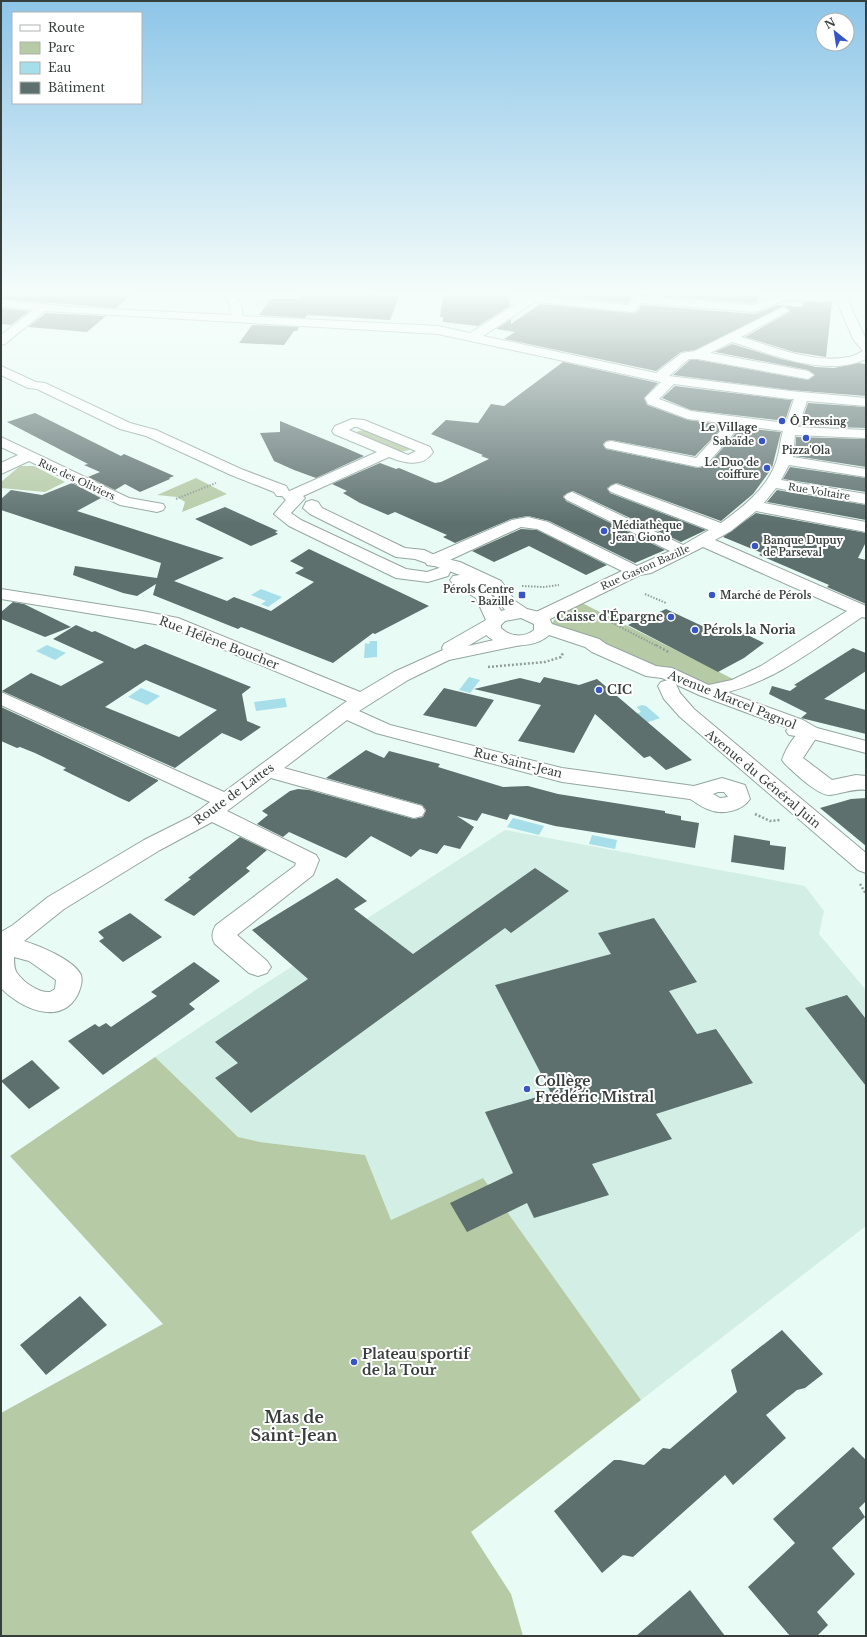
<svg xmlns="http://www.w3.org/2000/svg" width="867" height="1637" viewBox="0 0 867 1637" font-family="'Libre Baskerville',serif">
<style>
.built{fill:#d3efe5}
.green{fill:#b6caa6}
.water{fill:#a6dfe9}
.building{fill:#5d706e;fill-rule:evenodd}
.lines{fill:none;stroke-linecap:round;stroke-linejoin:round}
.minor-casing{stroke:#94a69f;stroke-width:2}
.major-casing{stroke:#94a69f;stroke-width:2}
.path-far1{stroke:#929f9a;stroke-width:2;stroke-dasharray:1.5 1.5;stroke-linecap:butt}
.path{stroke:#929f9a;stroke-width:2.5;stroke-dasharray:2 2;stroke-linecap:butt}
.minor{fill:#fff;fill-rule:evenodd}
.major{fill:#fff;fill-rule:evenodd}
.poi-dot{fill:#3855c7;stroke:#fff;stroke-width:1.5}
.labels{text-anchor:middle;stroke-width:4;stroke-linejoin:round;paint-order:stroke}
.far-poi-label{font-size:10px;font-weight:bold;fill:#373f3c;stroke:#fff;text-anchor:start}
.far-street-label{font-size:10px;fill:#373f3c;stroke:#fff}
.far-neighbourhood-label{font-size:11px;font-weight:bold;fill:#373f3c;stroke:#fff}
.poi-label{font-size:12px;font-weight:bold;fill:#373f3c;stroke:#fff;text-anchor:start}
.street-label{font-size:12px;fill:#373f3c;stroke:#fff}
.near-poi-label{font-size:14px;font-weight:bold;fill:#373f3c;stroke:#fff;text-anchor:start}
.near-neighbourhood-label{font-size:16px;font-weight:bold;fill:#373f3c;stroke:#fff}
</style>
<rect width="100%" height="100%" fill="#e8fbf4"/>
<g class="built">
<polygon points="251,295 329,295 326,315 316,316 296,314 295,312 254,309"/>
<polygon points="505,830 805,886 824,911 819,934 866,990 866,1226 641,1400 483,1179 391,1220 365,1155 260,1142 238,1137 155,1057 257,989"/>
</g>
<g class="green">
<polygon points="367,430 411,447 409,450 401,452 356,435 358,431"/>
<polygon points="20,466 34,466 65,482 45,492 1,488 1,482"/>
<polygon points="196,478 227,494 182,512 185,502 177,497 157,495"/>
<path d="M582,603L590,607L735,680L702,686L621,650L552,625C555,613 572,608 582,603Z"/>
<polygon points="155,1057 238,1137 260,1142 365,1155 391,1220 483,1178 641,1400 471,1532 511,1594 523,1636 1,1636 1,1413 163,1324 10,1156"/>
</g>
<g class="water">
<polygon points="261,589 282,597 268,607 261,604 266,601 251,595"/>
<polygon points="370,641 377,641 377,657 364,658 365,643 369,644"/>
<polygon points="47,645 66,653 55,660 36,651"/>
<polygon points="469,677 480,680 470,693 459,690"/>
<polygon points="141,688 160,696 147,705 128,697"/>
<polygon points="285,698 287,707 256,711 254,702"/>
<polygon points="642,705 646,706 660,718 634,727 624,718 641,712 637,707"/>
<polygon points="513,818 544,826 539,835 507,827"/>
<polygon points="592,835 617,840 615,849 589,844"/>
</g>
<g class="building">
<polygon points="1,295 131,295 116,308 1,299"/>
<polygon points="300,295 374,295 374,296 399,296 390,320 307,315 305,318 259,315 271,299 299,299"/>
<polygon points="443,295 509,295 510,306 478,326 443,322 443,317 440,317"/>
<polygon points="560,295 637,295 633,296 628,303 559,296"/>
<polygon points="640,295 759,295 757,302 754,303"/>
<polygon points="809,302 832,302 826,357 794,352 745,337 788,313 790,310 784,306 695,350 681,352 656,371 504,339 515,332 496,329 511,319 511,324 540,304 632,313 637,312 642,305 755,314 777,305 802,307 803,303"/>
<polygon points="1,308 29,311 11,325 1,324"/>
<polygon points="46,313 106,316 87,332 28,327"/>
<polygon points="252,325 299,327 297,331 294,331 284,345 239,343"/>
<polygon points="732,344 781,359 816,367 834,368 858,363 866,364 866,396 790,390 673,375 690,360 698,360 808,380 815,375 808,370 715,352"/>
<polygon points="563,362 658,383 644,398 647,405 688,420 725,425 695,456 611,440 606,441 603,444 606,449 698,468 707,466 735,434 737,431 735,427 781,432 772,468 753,494 721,521 617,483 607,488 610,493 706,530 681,542 573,491 563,496 566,501 665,550 635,563 549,521 528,516 511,519 455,543 443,537 447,535 395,512 388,515 360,503 343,493 347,491 332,484 380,463 396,469 399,468 435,483 441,482 489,459 481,456 483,455 431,434 446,420 478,423 491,404 504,406"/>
<polygon points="675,386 790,400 792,400 785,421 691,410 662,398"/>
<polygon points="808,403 866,407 866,428 800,426"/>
<polygon points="35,413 121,456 124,454 174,476 169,478 170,479 140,492 125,484 115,490 88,477 100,472 84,465 88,464 7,422"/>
<polygon points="280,421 348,449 364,456 316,478 294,470 274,461 260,433 280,432"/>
<polygon points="796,437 866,439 866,467 795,456"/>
<polygon points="790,467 866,478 866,492 783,479"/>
<polygon points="72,483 101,498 77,511 224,558 174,581 227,601 234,597 271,611 314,582 295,573 304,568 290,561 309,549 429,606 375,634 373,633 333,663 241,627 238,629 153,595 156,584 137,596 123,593 73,575 75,566 157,578 161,563 1,510 1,499 11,490 42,495"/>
<polygon points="777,490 866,505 866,520 767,502"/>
<polygon points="225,507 278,531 275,532 278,534 251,546 195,519"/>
<polygon points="756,513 866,533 866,542 858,558 866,560 866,604 827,587 829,585 759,555 762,553 723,537"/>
<polygon points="521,529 537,530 607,565 586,575 529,546 494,562 472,551"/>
<polygon points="13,602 24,604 71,627 45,637 1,619 1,612"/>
<polygon points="666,609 715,632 724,627 730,630 733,628 764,643 744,658 718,672 628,625 652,613 655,614"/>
<path d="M76,625L92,632L95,631L135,649L145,644L251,687L242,694L247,721L261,727L241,741L222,733L175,768L2,691L31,673L61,686L104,662L53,639ZM146,680L196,701L217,710L179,737L105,707Z"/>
<polygon points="853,648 866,653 866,671 824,699 866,710 866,734 801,718 807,713 769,694 772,686 790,691 797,686 794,685"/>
<polygon points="544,677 579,685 597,679 692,760 666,770 650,756 644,758 595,714 574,753 518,741 541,705 474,689 520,678 540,683"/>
<polygon points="444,688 494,700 476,727 423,715"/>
<polygon points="1,707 158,780 158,781 129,802 120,798 63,770 66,768 35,753 20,747 17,748 1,741"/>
<polygon points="366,750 384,758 389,751 440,764 438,767 503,787 528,786 558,794 665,811 665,813 681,816 681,820 699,823 695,848 555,826 510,814 507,820 482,813 477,821 457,816 474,827 460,849 444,845 437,854 420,849 411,857 371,836 346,858 289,832 283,837 257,824 268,815 262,811 290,791 298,789 309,790 414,819 423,817 426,810 422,805 326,778"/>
<polygon points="866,798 866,846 820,808 851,799"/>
<polygon points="734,835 770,841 770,845 786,847 784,870 731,862"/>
<polygon points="240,837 267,850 246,868 250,871 194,916 164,900 191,879 188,878"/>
<polygon points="535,868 569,891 511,933 505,928 251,1113 215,1078 238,1063 215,1042 308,979 252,930 337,878 367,901 354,909 413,954"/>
<polygon points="130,913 162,937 123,962 99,941 104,938 98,932"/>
<polygon points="654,918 697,982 669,991 697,1034 716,1029 753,1083 656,1114 672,1139 592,1164 609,1195 534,1218 527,1203 467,1232 450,1203 513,1173 485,1112 551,1093 495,985 611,954 598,933"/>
<polygon points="194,962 220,981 189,1004 195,1009 103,1075 68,1041 95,1024 99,1027 106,1023 111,1027 157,996 151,992"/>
<polygon points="847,995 866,1019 866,1086 805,1008"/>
<polygon points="32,1060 60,1088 29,1109 1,1081"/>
<polygon points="80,1296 107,1325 46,1375 20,1345"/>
<polygon points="782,1330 823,1374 805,1388 797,1390 766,1415 786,1438 733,1485 725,1475 633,1557 623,1555 602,1573 554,1511 614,1460 620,1460 644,1465 663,1448 670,1449 737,1392 731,1370"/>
<polygon points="853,1447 866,1460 866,1501 859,1508 865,1517 832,1548 855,1574 817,1612 828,1625 817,1636 790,1636 748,1587 795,1543 773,1519"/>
<polygon points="690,1590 725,1636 636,1636"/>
</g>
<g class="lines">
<g class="minor-casing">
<g id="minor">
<path d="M225,295H235L242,307V316L438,326L470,333L530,295L629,305L634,297L638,296L754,305L779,295H845L866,339V359C825,378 772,354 732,342L710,353L808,371L814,375L808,379L698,359H689L669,376L790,391L866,398V406L807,401L798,427L866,430V438L795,435L793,457L866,469V477L789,465L781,480L866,494V504L776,488L764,503L866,522V532L756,511L731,531L715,540L866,606V618L862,617C818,646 775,682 723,693C715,695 708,697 699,695L696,691L699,687L732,680L761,666L847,611L703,547L651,573L640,575L544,622L538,623L532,622L529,618L532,614L622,571L537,529L521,527L439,565L433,566L427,565L425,561L427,557L512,520L528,517L548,522L637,566L670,551L567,500L564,497L567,494L572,492L683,545L709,530L611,492L608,489L611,486L616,484L721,523C743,507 769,487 777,459C780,450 780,440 783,431L688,419L648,404L645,398L661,382L438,334L45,311L5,344L1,345V335L33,310L1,306V300L72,307L231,315L230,307ZM785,300L837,301L853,339L863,351C858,353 854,356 849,357C813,364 774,347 741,337L787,312L789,310L783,307L695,351L682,353L656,373L483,336L535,302L632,312L636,311L641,303L755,312ZM674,384L790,399H794L786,423L691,411L659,399Z"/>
<path d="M352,419L364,420L430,447L433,452C423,468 404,463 389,457L303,496L305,498L291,513L301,520L406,569L427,572L442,567L448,568L450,572L448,576L428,582L396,578L289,526L274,514L286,500L282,496L285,493L377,452L334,434L332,431L335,426ZM354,427H357L416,451L408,455L349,430Z"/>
<polygon points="729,426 734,427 736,430 734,433 706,465 698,467 611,449 606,448 604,445 606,442 611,441 696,458 724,427"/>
<polygon points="1,437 129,498 163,504 165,507 163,510 157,512 120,505 29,461 1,474 1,463 18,455 1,447"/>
<path d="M1,589L142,611L178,618L360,692L394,672L443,650L442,648L444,644L486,620L492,619L498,620L501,624L498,628L468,646L515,635L521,637L524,641L521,645L449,660L408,680L359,711L390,725L562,768L694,786L722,778L745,785L750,799C742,811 723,815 710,810C703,808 697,803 690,799L562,782L376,733L347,720L284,768L422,806L425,811L422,816L414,818L271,778L227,811L316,855L319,860L313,875L237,935L267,961L271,967L267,973L258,976L249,973L215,944C211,937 212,932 216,925L295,866L296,863L212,822L160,850L64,909L24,941C40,946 74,960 81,975C83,982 80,990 77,996C59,1027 19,1007 1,988V932L13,925L48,897L144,840L190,817L210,802L1,705V692L224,792L347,701L167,626L1,599ZM718,792H724L728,797L720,798L713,794ZM14,957L29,961L56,980L55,989L50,992C39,993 24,983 17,973C14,969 14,962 14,957Z"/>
<polygon points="668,680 675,682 680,693 694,709 866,853 866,873 858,870 680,717 664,699 658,686 661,682"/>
<path d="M810,726L817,728L820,732L803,758L832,780L856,775L866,776V790C853,788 842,794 829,795C817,795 794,772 785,764L782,760C786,748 797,729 810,726Z"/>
</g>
</g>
<g class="major-casing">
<g id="major">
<polygon points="1,366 36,382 45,383 130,423 156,430 241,469 286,486 290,493 287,496 277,496 274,492 231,475 146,436 120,429 37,389 28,388 1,375"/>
<path d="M312,500L318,502L322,508L405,548L424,550L439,557L460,562L501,581L515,601L527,609L539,612L549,618L552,624L599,639L606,644L656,666L672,668L713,687L803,720L817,728L866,741V753L809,738L789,735L786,731L788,728L699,695L662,678L646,676L592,652L585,647L549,635C527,656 470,642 486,620L476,598L453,584L450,580L453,576L460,575L415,559L396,557L310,514L303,508L306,502ZM481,585L489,589L505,610L501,611L492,596ZM521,618L534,624V630C524,638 510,637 501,628V625L505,621Z"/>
</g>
</g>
<g class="path-far1">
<polyline points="176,499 216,483"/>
<polyline points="522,586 544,587 559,585"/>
<polyline points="645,594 666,603"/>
<polyline points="593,613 657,646"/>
</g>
<g class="path">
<polyline points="656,645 670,653"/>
<polyline points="488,667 545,662 561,657 563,653"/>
<polyline points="755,814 770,821 780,820"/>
<polyline points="860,884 866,894"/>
</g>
<use href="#minor" class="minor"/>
<use href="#major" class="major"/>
</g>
<linearGradient id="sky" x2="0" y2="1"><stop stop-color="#8dc5e8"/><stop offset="0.56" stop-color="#f5fdfa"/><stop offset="1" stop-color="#f5fdfa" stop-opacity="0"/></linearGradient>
<rect width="867" height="524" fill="url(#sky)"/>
<g class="poi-dot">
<circle cx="782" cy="421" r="4"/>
<circle cx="806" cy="438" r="4"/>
<circle cx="762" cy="441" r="4"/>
<circle cx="767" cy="468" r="4"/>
<circle cx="604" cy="531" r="4"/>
<circle cx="755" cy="546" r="4"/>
<rect x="518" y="591" width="8" height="8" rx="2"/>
<circle cx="712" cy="595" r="4"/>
<circle cx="671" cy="617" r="4"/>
<circle cx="695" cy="630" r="4"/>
<circle cx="599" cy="690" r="4"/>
<circle cx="527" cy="1089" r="4"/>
<circle cx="354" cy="1362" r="4"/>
</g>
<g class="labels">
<g class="far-poi-label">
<text x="790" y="425">Ô Pressing</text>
<text x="754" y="445" text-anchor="end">Sabaïde</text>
<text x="806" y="454" text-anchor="middle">Pizza'Ola</text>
<text x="759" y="466" text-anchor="end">Le Duo de<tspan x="759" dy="12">coiffure</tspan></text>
<text x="612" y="529">Médiathèque<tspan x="612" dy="12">Jean Giono</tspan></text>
<text x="763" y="544">Banque Dupuy<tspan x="763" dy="12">de Parseval</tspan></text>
<text x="514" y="593" text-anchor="end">Pérols Centre<tspan x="514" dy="12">- Bazille</tspan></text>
<text x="720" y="599">Marché de Pérols</text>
</g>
<g class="far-street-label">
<text transform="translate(77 479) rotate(25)" y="4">Rue des Oliviers</text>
<text transform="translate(819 491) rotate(9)" y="4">Rue Voltaire</text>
<text transform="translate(645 567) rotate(-24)" y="4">Rue Gaston Bazille</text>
</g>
<g class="far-neighbourhood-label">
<text x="729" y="431">Le Village</text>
</g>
<g class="poi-label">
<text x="663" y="621" text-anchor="end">Caisse d'Épargne</text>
<text x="703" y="634">Pérols la Noria</text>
<text x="607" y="694">CIC</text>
</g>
<g class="street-label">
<text transform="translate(219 643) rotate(21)" y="4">Rue Hélène Boucher</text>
<text transform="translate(732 700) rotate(22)" y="4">Avenue Marcel Pagnol</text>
<text transform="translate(518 763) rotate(14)" y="4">Rue Saint-Jean</text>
<text transform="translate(763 779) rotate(40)" y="4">Avenue du Général Juin</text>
<text transform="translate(234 794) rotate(-36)" y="4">Route de Lattes</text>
</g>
<g class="near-poi-label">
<text x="535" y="1086">Collège<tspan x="535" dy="16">Frédéric Mistral</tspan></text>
<text x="362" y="1359">Plateau sportif<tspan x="362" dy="16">de la Tour</tspan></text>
</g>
<g class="near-neighbourhood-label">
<text x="294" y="1423">Mas de<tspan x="294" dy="18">Saint-Jean</tspan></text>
</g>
</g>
<rect width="867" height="1637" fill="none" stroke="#373f3c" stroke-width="4"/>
<rect x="12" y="12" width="130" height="92" fill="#ffffff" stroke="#afb2b1"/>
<rect x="20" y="25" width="20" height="6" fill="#ffffff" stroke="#afb2b1"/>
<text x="48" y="32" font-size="12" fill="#373f3c">Route</text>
<rect x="20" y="42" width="20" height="12" fill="#b6caa6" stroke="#afb2b1"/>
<text x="48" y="52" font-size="12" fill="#373f3c">Parc</text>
<rect x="20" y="62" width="20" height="12" fill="#a6dfe9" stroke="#afb2b1"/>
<text x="48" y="72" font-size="12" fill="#373f3c">Eau</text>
<rect x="20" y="82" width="20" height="12" fill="#5d706e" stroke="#afb2b1"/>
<text x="48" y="92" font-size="12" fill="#373f3c">Bâtiment</text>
<g transform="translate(835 32) rotate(330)"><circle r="19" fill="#ffffff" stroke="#afb2b1"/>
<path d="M0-3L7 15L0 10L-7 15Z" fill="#3855c7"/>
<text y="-6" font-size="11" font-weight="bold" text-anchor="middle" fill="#373f3c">N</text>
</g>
</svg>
